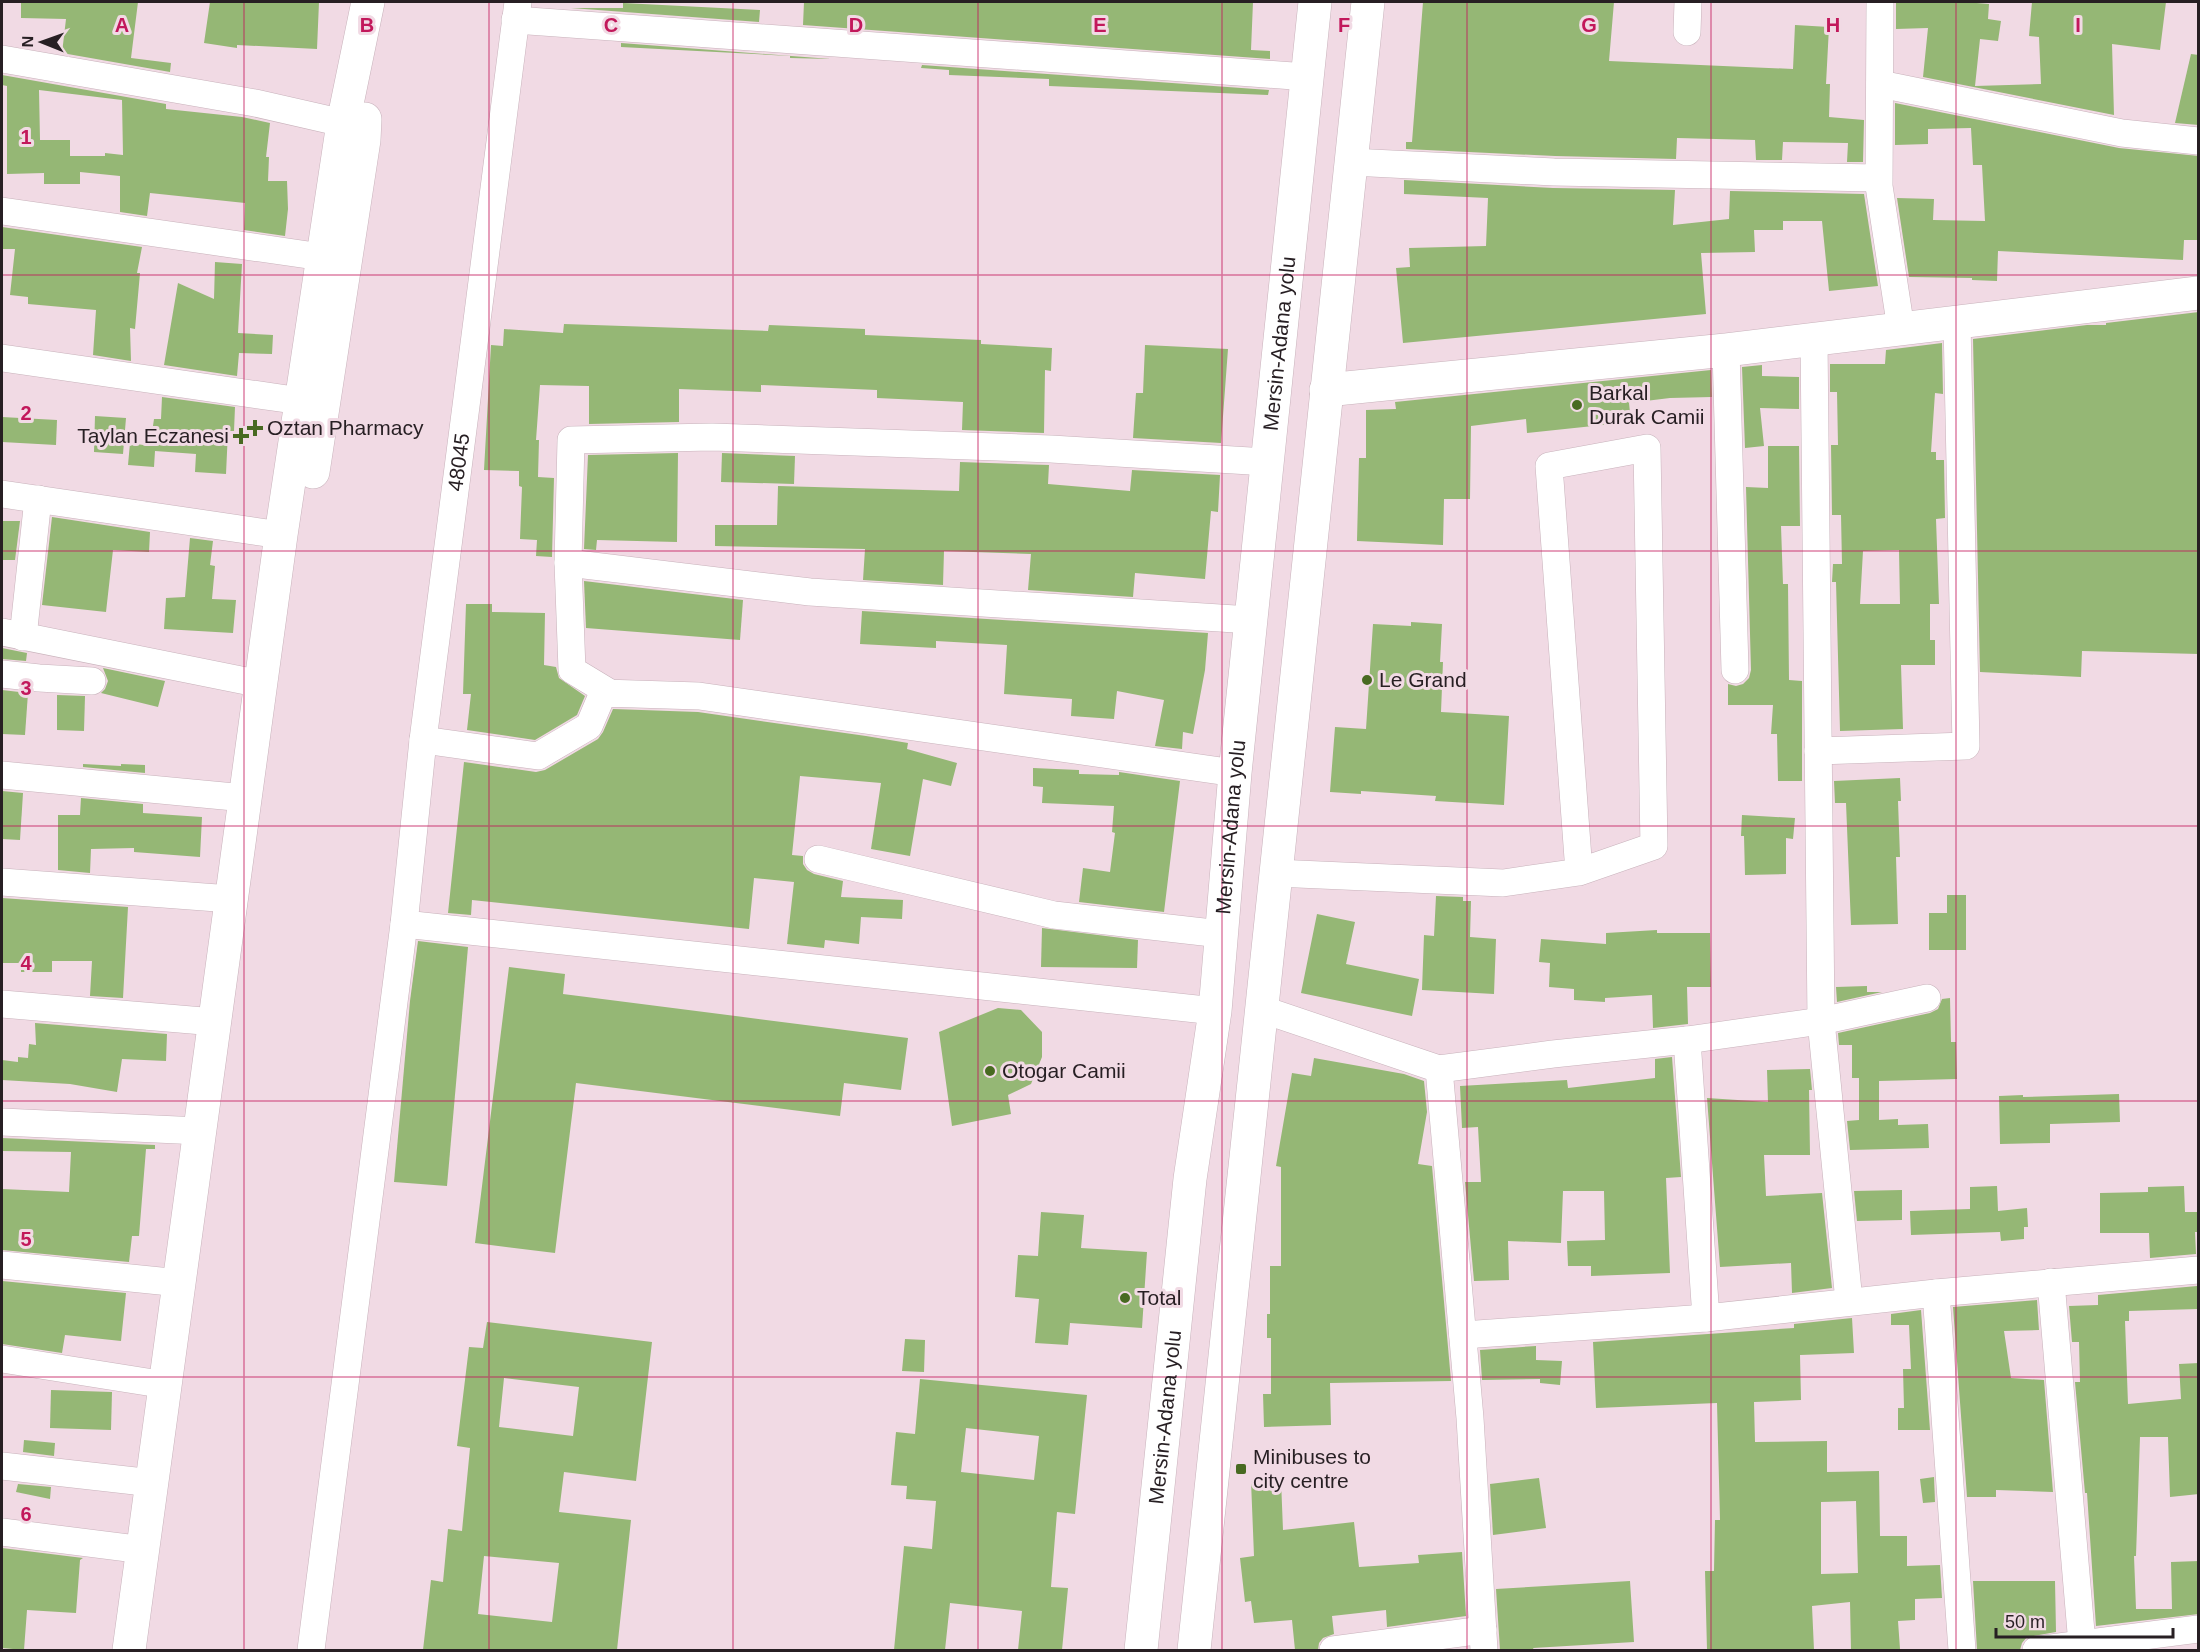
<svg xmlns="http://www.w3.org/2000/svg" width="2200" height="1652" viewBox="0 0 2200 1652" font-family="Helvetica,sans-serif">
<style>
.building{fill:#95b775;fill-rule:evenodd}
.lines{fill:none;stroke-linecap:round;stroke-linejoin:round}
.minor-casing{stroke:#c8b2bb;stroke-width:28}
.secondary-casing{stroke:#c8b2bb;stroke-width:34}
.trunk-casing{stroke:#c8b2bb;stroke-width:34}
.minor{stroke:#fff;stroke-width:27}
.secondary{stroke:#fff;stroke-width:33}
.trunk{stroke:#fff;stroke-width:33}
.grid{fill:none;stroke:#c2185b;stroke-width:1.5;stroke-opacity:0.55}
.poi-dot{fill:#486a21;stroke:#f1dae4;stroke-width:2}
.labels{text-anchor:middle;stroke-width:6;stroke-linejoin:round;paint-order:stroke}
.street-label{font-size:21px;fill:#271f23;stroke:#f1dae4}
.poi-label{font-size:21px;fill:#271f23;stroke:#f1dae4;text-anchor:start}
.grid-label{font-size:20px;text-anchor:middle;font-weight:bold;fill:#c2185b;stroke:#f1dae4;stroke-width:6;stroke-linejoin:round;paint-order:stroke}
</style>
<rect width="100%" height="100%" fill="#f1dae4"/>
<g class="building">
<polygon points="21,2 138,2 131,58 171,63 170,72 62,53 66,19 21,18"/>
<polygon points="210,2 319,2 317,49 237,45 237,48 204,43"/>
<polygon points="804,2 1253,2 1251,50 1270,51 1270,59 803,25"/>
<polygon points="1423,2 1614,2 1609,61 1793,69 1795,25 1829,27 1826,84 1830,84 1829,117 1864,120 1863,162 1847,162 1848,143 1783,142 1782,160 1756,160 1755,140 1677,138 1676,159 1555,156 1406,149 1406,142 1412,142"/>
<polygon points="1896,2 1964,2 1989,4 1988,19 2001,21 1998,41 1980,39 1975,86 2041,84 2039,37 2029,36 2032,2 2166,2 2160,50 2112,44 2114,115 1923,77 1928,28 1896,29"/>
<polygon points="623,3 760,10 759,22 571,8 623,8"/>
<polygon points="621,43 831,59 790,58 790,56 621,47"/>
<polygon points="2191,54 2199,55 2199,125 2175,123"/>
<polygon points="922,65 1269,90 1268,95 1049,86 1049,79 949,75 949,70 921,68"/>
<path d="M2,75L166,104V109L242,117L270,123L266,157H269L268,181H287L288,209L285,236L244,230L245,203L150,193L147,216L120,212V176L80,172V184H44V173L7,174V86L2,85ZM39,90L122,100L123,155L105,153V156H70V140H40Z"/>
<polygon points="1895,103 2119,148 2199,156 2199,240 2184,240 2183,260 1998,251 1997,281 1972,280 1972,278 1909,277 1897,198 1934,199 1933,220 1985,221 1982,165 1973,165 1971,128 1928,129 1928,144 1895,145"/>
<polygon points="1404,180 1553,188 1675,190 1673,225 1729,219 1730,191 1864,194 1878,286 1829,291 1822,221 1783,221 1783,230 1754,230 1755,252 1701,253 1706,314 1403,343 1396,268 1410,267 1409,248 1486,246 1488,198 1404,194"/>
<polygon points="2,227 142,247 137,273 140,273 135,329 130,328 131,361 93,355 96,310 28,304 28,297 10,295 15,249 2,249"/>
<polygon points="215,262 242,264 238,333 273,335 272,354 239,353 237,376 164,365 178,283 214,299"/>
<polygon points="2199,312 2199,654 2082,651 2081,677 1980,672 1973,339 2087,325 2106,325 2106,323"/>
<polygon points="564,324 768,331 769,325 865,329 865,335 981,340 981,344 1052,348 1051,371 1045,370 1044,433 962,430 963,402 877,398 877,390 761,385 761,392 679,389 679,422 589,424 589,386 540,385 536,440 539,440 538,477 554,478 552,557 536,556 537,540 520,539 522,487 519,486 519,471 484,470 491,345 503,346 504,329 563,333"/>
<path d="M1942,343L1943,394L1935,393L1931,452H1936V460H1944L1945,518L1936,519L1939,604H1930V640H1935V665H1901L1903,729L1840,731L1836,582H1832L1833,564H1842L1841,515H1832L1831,445H1838L1837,392H1830V364H1885L1886,350ZM1899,550L1900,604H1860L1863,551Z"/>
<polygon points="1145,345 1228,349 1221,443 1133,438 1136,393 1143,393"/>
<polygon points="1762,365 1762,376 1799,377 1799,409 1760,408 1764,446 1745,448 1742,367"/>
<polygon points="1711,370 1712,397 1670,398 1629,403 1631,422 1527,433 1526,419 1471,426 1470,499 1444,499 1443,545 1357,541 1359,458 1366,458 1366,410 1396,409 1395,402"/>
<polygon points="162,397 235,407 234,431 228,431 226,474 195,472 196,454 155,451 154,467 128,465 130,443 150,446 154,419 161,419"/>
<polygon points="95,416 126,418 123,454 94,452"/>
<polygon points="2,417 57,420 56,445 2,442"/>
<polygon points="1768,446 1799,446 1800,526 1781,526 1783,584 1788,584 1789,680 1802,681 1802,781 1778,781 1777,734 1771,734 1773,705 1728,705 1728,684 1736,686 1743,684 1749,678 1751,670 1746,487 1768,488"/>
<polygon points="678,453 677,542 597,540 596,550 584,549 588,455"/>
<polygon points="722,453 795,456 794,484 721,482"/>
<polygon points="960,462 1049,465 1048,484 1130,491 1132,470 1220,475 1218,512 1211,511 1205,579 1135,573 1133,597 1028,590 1031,554 944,551 943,585 863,580 865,549 715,546 715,525 777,525 778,486 959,491"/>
<polygon points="52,517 150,532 149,552 113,550 106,612 42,605"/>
<polygon points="2,521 20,521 15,560 2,560"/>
<polygon points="190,538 213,541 210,565 215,566 212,599 236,600 233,633 164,629 166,598 185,597"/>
<polygon points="584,581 743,600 740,640 586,628"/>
<polygon points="466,604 492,604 492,612 545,613 544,665 556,667 559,678 585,696 577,715 535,740 467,730 471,694 463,694"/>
<polygon points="862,611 1208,633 1205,670 1193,734 1183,732 1182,749 1155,746 1164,700 1117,691 1114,719 1071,716 1072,699 1004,694 1007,645 936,641 936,648 860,644"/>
<polygon points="1411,622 1442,624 1440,662 1443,662 1441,712 1509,716 1504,805 1435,801 1436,796 1361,791 1361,794 1330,792 1335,727 1366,729 1373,624 1411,626"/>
<polygon points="2,648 27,653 26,661 2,659"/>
<polygon points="103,668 165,681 158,707 101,693 105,689 108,681"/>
<polygon points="2,690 28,693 25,735 2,734"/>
<polygon points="57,695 85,696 84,731 57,730"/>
<polygon points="613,709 698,712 866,736 908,743 907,749 957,763 951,786 923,779 910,856 871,849 881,783 800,776 792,855 803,856 803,864 807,870 814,874 843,881 841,897 903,900 902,919 861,917 859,944 825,940 824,948 787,944 794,882 754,878 749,929 472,900 471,915 448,913 464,762 536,772 545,770 598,739 603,732"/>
<polygon points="83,764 121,766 121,764 145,765 145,773 83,767"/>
<polygon points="1033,768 1079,770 1079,774 1119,775 1119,772 1180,781 1164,912 1079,902 1083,868 1110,872 1115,833 1112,832 1114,806 1042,803 1043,787 1033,786"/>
<polygon points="1900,778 1901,801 1898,801 1900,857 1896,857 1898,924 1851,925 1846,803 1835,803 1834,781"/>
<polygon points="2,791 23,793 20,840 2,839"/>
<polygon points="81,798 143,804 143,813 202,817 200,857 134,852 134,848 91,849 90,873 58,870 58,815 80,815"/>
<polygon points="1742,815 1795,818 1793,839 1786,838 1786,874 1745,875 1744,836 1741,836"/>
<polygon points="1947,895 1966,895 1966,950 1929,950 1929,913 1947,913"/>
<polygon points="1436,896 1463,897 1463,901 1471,901 1470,937 1496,939 1494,994 1422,990 1424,935 1434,936"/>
<polygon points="2,898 128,907 123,998 90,996 92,961 52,961 52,972 21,972 21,963 2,963"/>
<polygon points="1317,914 1355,922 1346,964 1419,979 1412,1016 1301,993"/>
<polygon points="1042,928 1138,940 1137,968 1041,967"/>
<polygon points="1657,930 1657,933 1710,933 1711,987 1687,987 1688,1024 1653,1028 1652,995 1605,998 1605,1002 1574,1000 1574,989 1549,987 1550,963 1539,962 1541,939 1606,944 1606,933"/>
<polygon points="418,941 468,947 447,1186 394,1182 410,1001"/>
<polygon points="509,967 565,974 563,994 908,1038 901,1090 844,1083 840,1116 576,1083 555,1253 475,1243"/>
<polygon points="1867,986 1867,992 1882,992 1837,1002 1836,987"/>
<polygon points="1950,998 1951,1042 1956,1042 1957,1079 1879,1081 1879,1120 1898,1119 1898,1125 1928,1124 1929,1148 1850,1150 1847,1121 1859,1120 1859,1078 1852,1078 1852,1045 1839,1045 1838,1033 1930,1013 1938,1009 1942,999"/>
<polygon points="998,1008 1021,1010 1042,1032 1042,1057 1031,1084 1008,1095 1011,1114 952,1126 939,1032"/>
<polygon points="35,1023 167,1034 166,1061 122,1059 117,1092 70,1084 2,1080 2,1060 18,1062 18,1057 28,1058 29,1044 36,1045"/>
<polygon points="1672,1057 1681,1177 1666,1178 1670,1273 1591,1276 1591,1266 1568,1266 1567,1241 1605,1240 1604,1191 1563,1191 1561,1243 1508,1241 1509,1280 1474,1281 1465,1182 1481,1182 1478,1127 1462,1128 1460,1086 1567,1080 1568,1088 1655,1078 1655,1059"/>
<polygon points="1314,1058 1404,1074 1424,1081 1427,1112 1418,1164 1432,1166 1451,1381 1330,1383 1331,1425 1264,1427 1263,1394 1271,1394 1271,1338 1267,1338 1267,1314 1270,1314 1270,1266 1281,1266 1281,1167 1276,1166 1292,1073 1311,1076"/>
<polygon points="1810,1069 1812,1090 1809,1090 1810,1155 1764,1155 1766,1196 1822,1193 1832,1288 1792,1293 1791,1263 1720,1267 1707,1098 1768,1102 1767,1070"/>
<polygon points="2119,1094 2120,1122 2050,1124 2050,1143 2000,1144 1999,1096 2023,1095 2023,1097"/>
<polygon points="2,1138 155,1145 155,1149 146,1149 139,1236 132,1236 129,1262 2,1250 2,1189 69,1192 71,1152 2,1151"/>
<polygon points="1997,1186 1998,1211 2027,1208 2028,1227 2024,1227 2024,1239 2001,1241 2000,1232 1911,1235 1910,1211 1970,1209 1970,1187"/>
<polygon points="2184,1186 2185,1212 2199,1212 2199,1232 2195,1232 2196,1254 2150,1258 2149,1233 2100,1233 2100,1193 2148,1192 2148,1187"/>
<polygon points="1902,1190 1902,1220 1857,1221 1854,1191"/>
<polygon points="1041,1212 1084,1215 1081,1248 1147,1252 1142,1328 1070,1323 1068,1345 1035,1343 1039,1299 1015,1297 1018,1255 1038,1256"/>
<polygon points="2,1281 126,1293 121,1341 65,1335 62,1353 2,1344"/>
<polygon points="2197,1286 2198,1309 2129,1311 2129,1321 2125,1321 2128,1404 2181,1399 2179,1364 2199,1363 2199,1494 2170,1497 2168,1437 2140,1437 2136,1556 2134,1556 2136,1609 2172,1609 2171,1562 2199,1561 2199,1614 2096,1626 2087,1493 2085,1493 2075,1382 2080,1382 2079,1342 2072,1342 2069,1306 2098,1305 2098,1295"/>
<polygon points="2037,1300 2039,1330 2004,1331 2011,1378 2044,1380 2053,1492 1996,1490 1996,1497 1967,1497 1953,1307"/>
<polygon points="1921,1310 1930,1430 1898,1430 1898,1408 1904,1408 1903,1369 1911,1369 1909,1325 1891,1325 1891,1314"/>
<path d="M1852,1318L1854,1353L1800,1355L1801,1400L1754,1402L1755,1442L1827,1441V1472L1879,1471L1880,1536H1907V1566L1940,1565L1942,1598L1915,1599V1620L1898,1621L1900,1649L1851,1650L1850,1602L1812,1606L1814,1650H1707L1705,1571H1714L1715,1520H1720L1717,1403L1596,1408L1593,1342L1794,1328V1324ZM1856,1501L1858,1573L1821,1574V1502Z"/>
<path d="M487,1322L652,1342L636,1481L564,1472L559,1512L631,1520L617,1650H423L431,1580L443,1582L448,1529L462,1531L470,1448L457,1446L469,1347L483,1348ZM504,1378L579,1387L573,1436L499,1427ZM484,1556L559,1563L552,1622L478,1614Z"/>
<polygon points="905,1339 925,1340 924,1372 902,1371"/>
<polygon points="1536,1346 1536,1360 1562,1361 1560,1385 1540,1383 1540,1379 1482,1380 1480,1350"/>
<path d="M920,1379L1087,1395L1075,1514L1057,1512L1051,1587L1068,1588L1062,1650H1018L1022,1611L950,1603L945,1650H894L904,1546L932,1549L936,1501L906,1499L907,1486L891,1485L896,1432L915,1434ZM966,1428L1039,1436L1034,1480L961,1472Z"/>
<polygon points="51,1390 112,1392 111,1430 50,1428"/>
<polygon points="24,1440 55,1443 54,1456 23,1452"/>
<polygon points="1934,1477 1935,1502 1923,1503 1920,1479"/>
<polygon points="1539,1478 1546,1528 1493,1535 1490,1484"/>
<polygon points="1281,1480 1283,1530 1354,1522 1359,1567 1419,1563 1418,1555 1462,1552 1466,1616 1387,1627 1386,1610 1332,1616 1334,1634 1323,1638 1319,1643 1318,1650 1295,1650 1292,1620 1254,1623 1251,1601 1245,1602 1240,1558 1254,1556 1251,1481"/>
<polygon points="18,1484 51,1487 50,1499 16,1492"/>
<polygon points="2,1548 83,1558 80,1560 76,1613 27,1610 24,1650 2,1648"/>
<polygon points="1630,1581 1634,1642 1533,1648 1534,1650 1500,1650 1496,1589"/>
<polygon points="1973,1581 2055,1581 2056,1632 2027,1637 2022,1643 2020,1650 1977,1650"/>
</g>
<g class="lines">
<g class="minor-casing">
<g id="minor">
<polyline points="1880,2 1879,186 1901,329"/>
<polyline points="515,20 1307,77"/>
<polyline points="1687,32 1688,2"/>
<polyline points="2,59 255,103 343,123"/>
<polyline points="1880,84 2122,133 2198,141"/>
<polyline points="1351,162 1554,172 1878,178"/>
<polyline points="2,211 322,257"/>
<polyline points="1814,339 1821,1021 1849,1301"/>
<polyline points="1726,350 1735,670"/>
<polyline points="2,358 301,401"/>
<polyline points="2,494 281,535"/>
<polyline points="568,563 810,592 1251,620"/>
<polyline points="2,632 261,684"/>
<polyline points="23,637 38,499"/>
<polyline points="2,674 39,678 92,681"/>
<polyline points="610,693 572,670 568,563 571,440 712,437 1051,449 1267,462"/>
<polyline points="423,740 538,756 589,726 603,693 699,696 1235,773"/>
<polyline points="1818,751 1966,746 1957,322"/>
<polyline points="2,775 245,798"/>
<polyline points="818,859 1054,915 1221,934"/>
<polyline points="1275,873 1503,883 1579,872 1654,846 1647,448 1549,466 1579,872"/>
<polyline points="2,882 231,899"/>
<polyline points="404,924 1215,1011"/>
<polyline points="2,1004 215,1022"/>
<polyline points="1261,1009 1439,1069 1470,1418 1484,1650"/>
<polyline points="1687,1040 1706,1318"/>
<polyline points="1439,1069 1553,1054 1687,1040 1821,1021 1927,998"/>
<polyline points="2,1122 200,1131"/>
<polyline points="2,1265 180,1283"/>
<polyline points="2051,1282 2082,1644"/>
<polyline points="1936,1293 1962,1650"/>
<polyline points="1463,1335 1706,1318 1936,1293 2198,1270"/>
<polyline points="2,1359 166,1385"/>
<polyline points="2,1466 153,1483"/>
<polyline points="2,1532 144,1550"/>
<path id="s1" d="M311,1650L404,924L423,740L518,2"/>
<polyline points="1333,1650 1483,1630"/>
<polyline points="2036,1650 2198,1629"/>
</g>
</g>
<g class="secondary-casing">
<g id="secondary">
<polyline points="1326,390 1726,350 2198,293"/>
<polyline points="313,472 364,140 365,119"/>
<polyline points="129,1650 281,535 343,123 368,2"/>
</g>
</g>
<g class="trunk-casing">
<g id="trunk">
<path id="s2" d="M1141,1650L1190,1179L1215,1011L1235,773L1315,2"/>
<polyline points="1194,1650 1368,2"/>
</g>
</g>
<use href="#minor" class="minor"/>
<use href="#secondary" class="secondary"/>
<use href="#trunk" class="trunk"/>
</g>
<path class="grid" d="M244,2V1650M489,2V1650M733,2V1650M978,2V1650M1222,2V1650M1467,2V1650M1711,2V1650M1956,2V1650M2,275H2198M2,551H2198M2,826H2198M2,1101H2198M2,1377H2198"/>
<g class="poi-dot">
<circle cx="1577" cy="405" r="6"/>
<path d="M252 419h6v6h6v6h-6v6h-6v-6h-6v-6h6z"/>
<path d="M238 427h6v6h6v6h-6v6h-6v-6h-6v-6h6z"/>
<circle cx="1367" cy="680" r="6"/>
<circle cx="990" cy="1071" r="6"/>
<circle cx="1125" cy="1298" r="6"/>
<rect x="1235" y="1463" width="12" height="12" rx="3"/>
</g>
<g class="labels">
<g class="street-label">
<text dy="7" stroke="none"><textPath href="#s2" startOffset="1314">Mersin-Adana yolu</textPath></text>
<text dy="7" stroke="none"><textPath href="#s1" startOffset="1197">48045</textPath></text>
<text dy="7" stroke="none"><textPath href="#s2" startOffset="828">Mersin-Adana yolu</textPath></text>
<text dy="7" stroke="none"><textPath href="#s2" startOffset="234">Mersin-Adana yolu</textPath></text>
</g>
<g class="poi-label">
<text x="1589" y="400">Barkal<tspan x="1589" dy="24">Durak Camii</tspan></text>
<text x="267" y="435">Oztan Pharmacy</text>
<text x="229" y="443" text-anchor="end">Taylan Eczanesi</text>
<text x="1379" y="687">Le Grand</text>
<text x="1002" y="1078">Otogar Camii</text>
<text x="1137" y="1305">Total</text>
<text x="1253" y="1464">Minibuses to<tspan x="1253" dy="24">city centre</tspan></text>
</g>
</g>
<g class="grid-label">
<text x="122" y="32">A</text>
<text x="367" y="32">B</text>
<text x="611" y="32">C</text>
<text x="856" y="32">D</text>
<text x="1100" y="32">E</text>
<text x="1344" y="32">F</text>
<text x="1589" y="32">G</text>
<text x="1833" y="32">H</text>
<text x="2078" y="32">I</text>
<text x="26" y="144">1</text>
<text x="26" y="420">2</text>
<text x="26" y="695">3</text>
<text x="26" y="970">4</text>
<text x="26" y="1246">5</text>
<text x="26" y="1521">6</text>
</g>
<rect width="2200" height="1652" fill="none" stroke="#271f23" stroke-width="6"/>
<g transform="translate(42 42) rotate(271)" stroke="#f1dae4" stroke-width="4.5" paint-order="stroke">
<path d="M0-4.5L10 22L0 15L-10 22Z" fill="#271f23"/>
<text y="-9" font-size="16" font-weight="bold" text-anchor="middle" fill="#271f23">N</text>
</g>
<path d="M1996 1628v9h177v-9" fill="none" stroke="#271f23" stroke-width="3"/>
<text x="2005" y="1628" font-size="18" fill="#271f23" stroke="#f1dae4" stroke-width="4.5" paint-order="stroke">50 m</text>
</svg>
